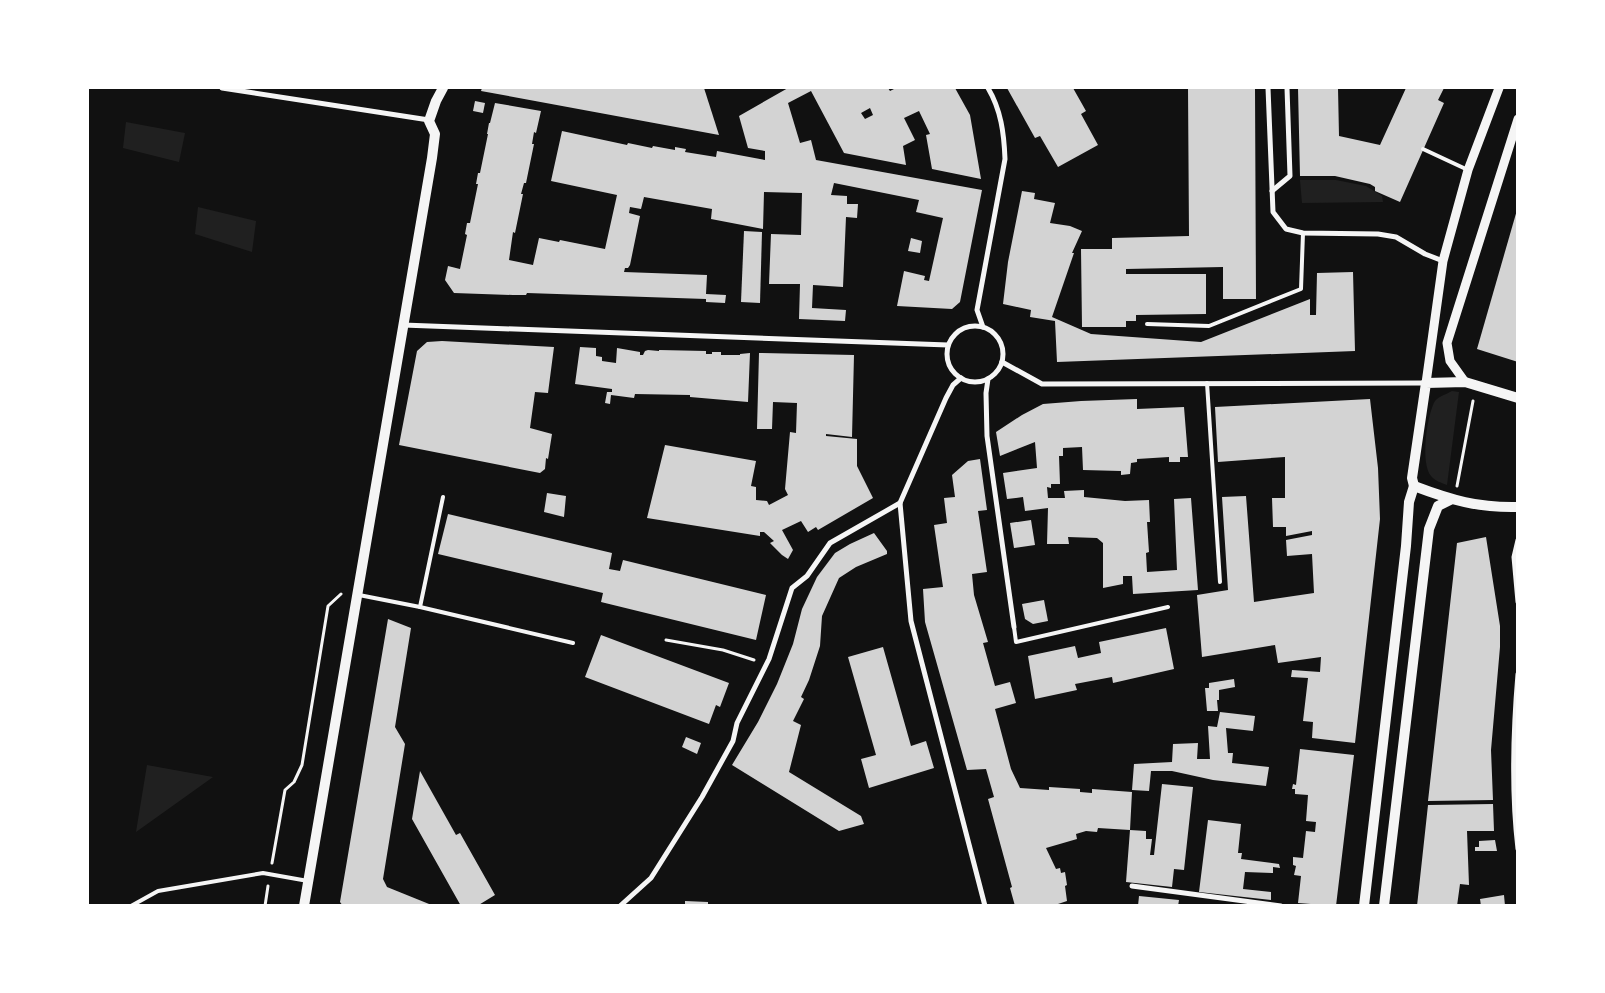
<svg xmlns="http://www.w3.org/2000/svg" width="1605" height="993" viewBox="0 0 1605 993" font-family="Mulish,sans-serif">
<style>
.green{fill:#202020}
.building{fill:#d3d3d3;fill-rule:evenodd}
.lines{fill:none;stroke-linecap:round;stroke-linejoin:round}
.path{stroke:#f5f5f5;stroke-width:3}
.service{stroke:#f5f5f5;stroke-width:4}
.minor{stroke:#f5f5f5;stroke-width:5}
.tertiary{stroke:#f5f5f5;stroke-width:9}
.secondary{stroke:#f5f5f5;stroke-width:10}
</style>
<rect width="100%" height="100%" fill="#111"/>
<g class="green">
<polygon points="126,122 185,133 179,162 123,148"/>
<polygon points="1300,180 1336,180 1366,186 1382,196 1383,202 1302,203"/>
<polygon points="198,207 256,221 252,252 195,234"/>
<path d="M1452,391L1459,392L1447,485C1442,483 1435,481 1431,476C1420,463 1427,414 1435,401C1439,396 1447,394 1452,391Z"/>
<polygon points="147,765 213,777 136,832"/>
</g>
<g class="building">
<polygon points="482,88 704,88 719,135 481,91"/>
<path d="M788,88H888L890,91L896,88H955L970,115L981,179L932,169L926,135L930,134L919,111L904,118L915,140L903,146L906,165L844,153L811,91L788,103L800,143L811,140L816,160L982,190L960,302L952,309L897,306L904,271L925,276L924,280L929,281L943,218L916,212L919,200L834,183L831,195L847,196V204H858L857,218L846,217L843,287L813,285L812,308L846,310L845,321L799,319L800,284H769L771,234L801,235L802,193L764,192L763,229L711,219L712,209L644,197L641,209L630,207L629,213L640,216L630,265L628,268H625L624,272L707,275L706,294L726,295L725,303L706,302V299L527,293L526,295H513L454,293L445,280L448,266L460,269L467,235L465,234L467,223H470L478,184H476L478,173H480L488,134H487L489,123H490L495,103L541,111L536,133L534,132L532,144H534L526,183H524L521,194H523L515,233L513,232L509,260L533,265L539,238L559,242L560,240L605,249L617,195L551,181L562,131L627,145L628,143L652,148L653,146L675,150V147L686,149L685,152L716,157L717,151L765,160V151L748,148L739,116ZM870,108L873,115L865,119L861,113Z"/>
<polygon points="1007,88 1073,88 1086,111 1081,114 1098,145 1058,167 1040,136 1035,138"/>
<polygon points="1188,88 1255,88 1256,299 1223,299 1223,267 1126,269 1126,274 1206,274 1206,314 1136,315 1136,321 1126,321 1126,327 1082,327 1081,249 1112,249 1112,238 1189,236"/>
<polygon points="1298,88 1338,88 1339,136 1380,145 1406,88 1444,88 1438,100 1444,103 1400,202 1375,191 1375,187 1370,184 1335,176 1300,176"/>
<polygon points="475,101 485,103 483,113 473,111"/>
<polygon points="1022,191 1035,193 1034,199 1055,203 1050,223 1070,226 1082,231 1072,253 1074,253 1052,317 1091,334 1201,342 1310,299 1310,315 1316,315 1317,273 1353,272 1355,351 1057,362 1055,321 1030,317 1031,310 1003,304 1008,262"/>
<polygon points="1517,210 1518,210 1518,362 1477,349"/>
<polygon points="744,231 762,232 760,303 741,302"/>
<polygon points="911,238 922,241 920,253 908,251"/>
<polygon points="442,341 554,347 548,393 535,392 530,428 552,434 548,459 546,458 545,469 540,473 399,445 417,351 427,342"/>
<polygon points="580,347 596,348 596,356 602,357 602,361 616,363 617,348 640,352 640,355 643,355 645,351 648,350 659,351 659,350 706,351 706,354 712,354 712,352 721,352 721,355 740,355 740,354 750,353 748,402 690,397 690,395 635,394 634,398 611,395 610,404 605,403 607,392 612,392 612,389 575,384"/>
<polygon points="759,353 854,355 852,437 826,434 826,436 857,439 857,466 873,498 818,530 816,527 808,532 801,521 782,530 793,550 788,559 782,555 770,543 774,541 764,532 760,532 760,536 647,518 665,445 756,461 751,486 756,487 756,500 767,501 769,505 788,495 785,489 790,432 796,433 797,403 773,402 772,429 757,429"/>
<polygon points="1137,399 1137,409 1184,407 1188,457 1180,457 1180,462 1169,462 1169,457 1137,459 1137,462 1131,463 1130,474 1121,475 1121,471 1083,470 1082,447 1063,448 1063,456 1059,456 1060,484 1051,484 1051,488 1047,487 1048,498 1065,498 1064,491 1084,490 1084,497 1125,501 1149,500 1150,522 1147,522 1149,552 1146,553 1147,572 1177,570 1174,499 1191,498 1198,590 1133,594 1132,576 1123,576 1123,584 1103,588 1103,543 1097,538 1068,537 1069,544 1047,544 1048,508 1025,511 1023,497 1007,499 1003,473 1037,468 1035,442 1000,456 996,432 1022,415 1043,404 1081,401"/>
<polygon points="1370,399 1378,468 1380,519 1355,743 1312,738 1313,722 1303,721 1308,678 1291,677 1292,670 1320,672 1321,657 1278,663 1275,645 1202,657 1197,595 1228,590 1222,497 1246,496 1254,602 1314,593 1312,554 1287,556 1286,540 1312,535 1312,531 1286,536 1286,527 1273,527 1272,498 1285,498 1285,457 1218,462 1215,407"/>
<polygon points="980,459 987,510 978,511 987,572 972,574 974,595 988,642 983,643 995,686 1010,682 1016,703 995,709 1011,769 1020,788 1049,790 1049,787 1080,789 1080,792 1092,793 1092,789 1132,792 1130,830 1146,831 1146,839 1152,839 1150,855 1154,855 1162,784 1193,787 1184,870 1174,869 1172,887 1126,882 1130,830 1098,828 1097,832 1086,831 1076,834 1077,839 1046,848 1056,869 1060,868 1061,873 1065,872 1067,885 1065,886 1067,901 1052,906 1015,906 1010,888 1012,887 988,799 994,797 986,769 967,770 925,622 923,589 943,587 934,525 947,523 944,498 955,497 952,475 968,461"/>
<polygon points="547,493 566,496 564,517 544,512"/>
<polygon points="448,514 612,553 609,569 620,571 623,560 766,595 756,640 601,602 603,593 438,554"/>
<polygon points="1031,520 1035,545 1014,548 1010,523"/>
<polygon points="874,533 887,551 887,554 856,567 839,578 822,616 820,646 809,680 801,697 804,699 793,721 801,725 789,772 861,816 864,824 839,831 732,765 758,722 777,684 793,644 802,609 817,577 835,553 850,544"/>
<polygon points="1486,537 1500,626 1500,647 1491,750 1493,800 1428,801 1457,543"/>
<polygon points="1044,600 1048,621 1033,624 1025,619 1022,604"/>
<polygon points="388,619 411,628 395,727 405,744 383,879 387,887 434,906 343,906 340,902"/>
<polygon points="1166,628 1174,669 1113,683 1112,677 1075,684 1077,690 1035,699 1028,656 1075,646 1078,658 1101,653 1099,642"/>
<polygon points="601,635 729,683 720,707 716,705 709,724 585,677"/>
<polygon points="883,647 911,746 926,741 934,768 869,788 861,759 876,755 848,657"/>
<polygon points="1234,679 1235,687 1219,690 1219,700 1217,700 1218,711 1207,711 1205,688 1209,688 1209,683"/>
<polygon points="1220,712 1255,716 1253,731 1226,728 1228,753 1233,753 1232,763 1269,767 1266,786 1213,780 1172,771 1151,771 1149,791 1132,790 1134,764 1172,762 1173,744 1198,743 1197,759 1210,759 1208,726 1217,727"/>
<polygon points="686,737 701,743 697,754 682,747"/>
<polygon points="1300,749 1354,755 1336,906 1298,903 1301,876 1294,875 1296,866 1293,865 1293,857 1303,858 1306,831 1315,832 1316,822 1306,821 1308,795 1295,794 1295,789 1292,789 1293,784 1296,785"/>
<polygon points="420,771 456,835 460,833 495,895 477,906 461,906 412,819"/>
<polygon points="1493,804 1494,831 1467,831 1469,885 1460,884 1457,906 1417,906 1428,805"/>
<polygon points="1208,820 1241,824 1238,853 1242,853 1241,859 1279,864 1280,868 1273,867 1273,873 1245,872 1243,889 1271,892 1271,900 1199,892"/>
<polygon points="1495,840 1497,851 1475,851 1475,847 1479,847 1479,841"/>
<polygon points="1504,895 1505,906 1481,906 1480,899"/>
<polygon points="1139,896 1179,900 1178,906 1138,906"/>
<polygon points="685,901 708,902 708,906 685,906"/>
</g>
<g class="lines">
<g class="path">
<polyline points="1457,486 1473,401"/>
<polyline points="666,640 723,650 754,660"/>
<polyline points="272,863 285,790 294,782 302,765 328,606 341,594"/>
<polyline points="265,906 268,886"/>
</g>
<g class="service">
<polyline points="1423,149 1468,170"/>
<polyline points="1147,324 1209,326 1301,289 1303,233"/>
<polyline points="1207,383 1220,582"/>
<polyline points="359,595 420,607 573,643"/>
<polyline points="420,607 443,497"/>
<polyline points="1014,627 1016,642 1168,607"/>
<polyline points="131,906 158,891 263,873 308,881"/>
</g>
<g class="minor">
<polyline points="222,88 429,120"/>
<polyline points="1268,88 1273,212 1286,229 1303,233 1378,234 1396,237 1425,254 1443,261"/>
<polyline points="1272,191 1290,176 1287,88"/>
<polyline points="403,325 948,345"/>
<circle cx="975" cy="354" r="28"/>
<path d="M983,327L977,310L1005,159C1004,133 1001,110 988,88"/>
<polyline points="1002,362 1042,384 1426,383"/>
<polyline points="961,378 953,385 946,398 900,503 911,621 985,906"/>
<polyline points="988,379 986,393 987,436 1014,627"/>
<polyline points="1518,540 1514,557 1518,602"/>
<path d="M1518,674C1513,733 1511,790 1518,849"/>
<polyline points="1132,886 1281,906"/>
<polyline points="620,906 651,878 702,797 733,741 737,723 769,659 792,588 807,576 830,543 900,503"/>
</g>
<g class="tertiary">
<polyline points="1465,382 1450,361 1447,343 1518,119"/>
<polyline points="1426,383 1443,261 1468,170 1499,88"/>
</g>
<g class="secondary">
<polyline points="1414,486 1412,478 1426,383 1465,382 1518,398"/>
<path d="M1414,486C1451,500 1478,508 1518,507"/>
<polyline points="304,906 432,158 435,134 429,121 436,101 443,88"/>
<polyline points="1364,906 1406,546 1409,502 1414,486"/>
<polyline points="1384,906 1429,529 1438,506 1450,500"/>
</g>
</g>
<rect width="1605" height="993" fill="none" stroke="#ffffff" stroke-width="178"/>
</svg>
